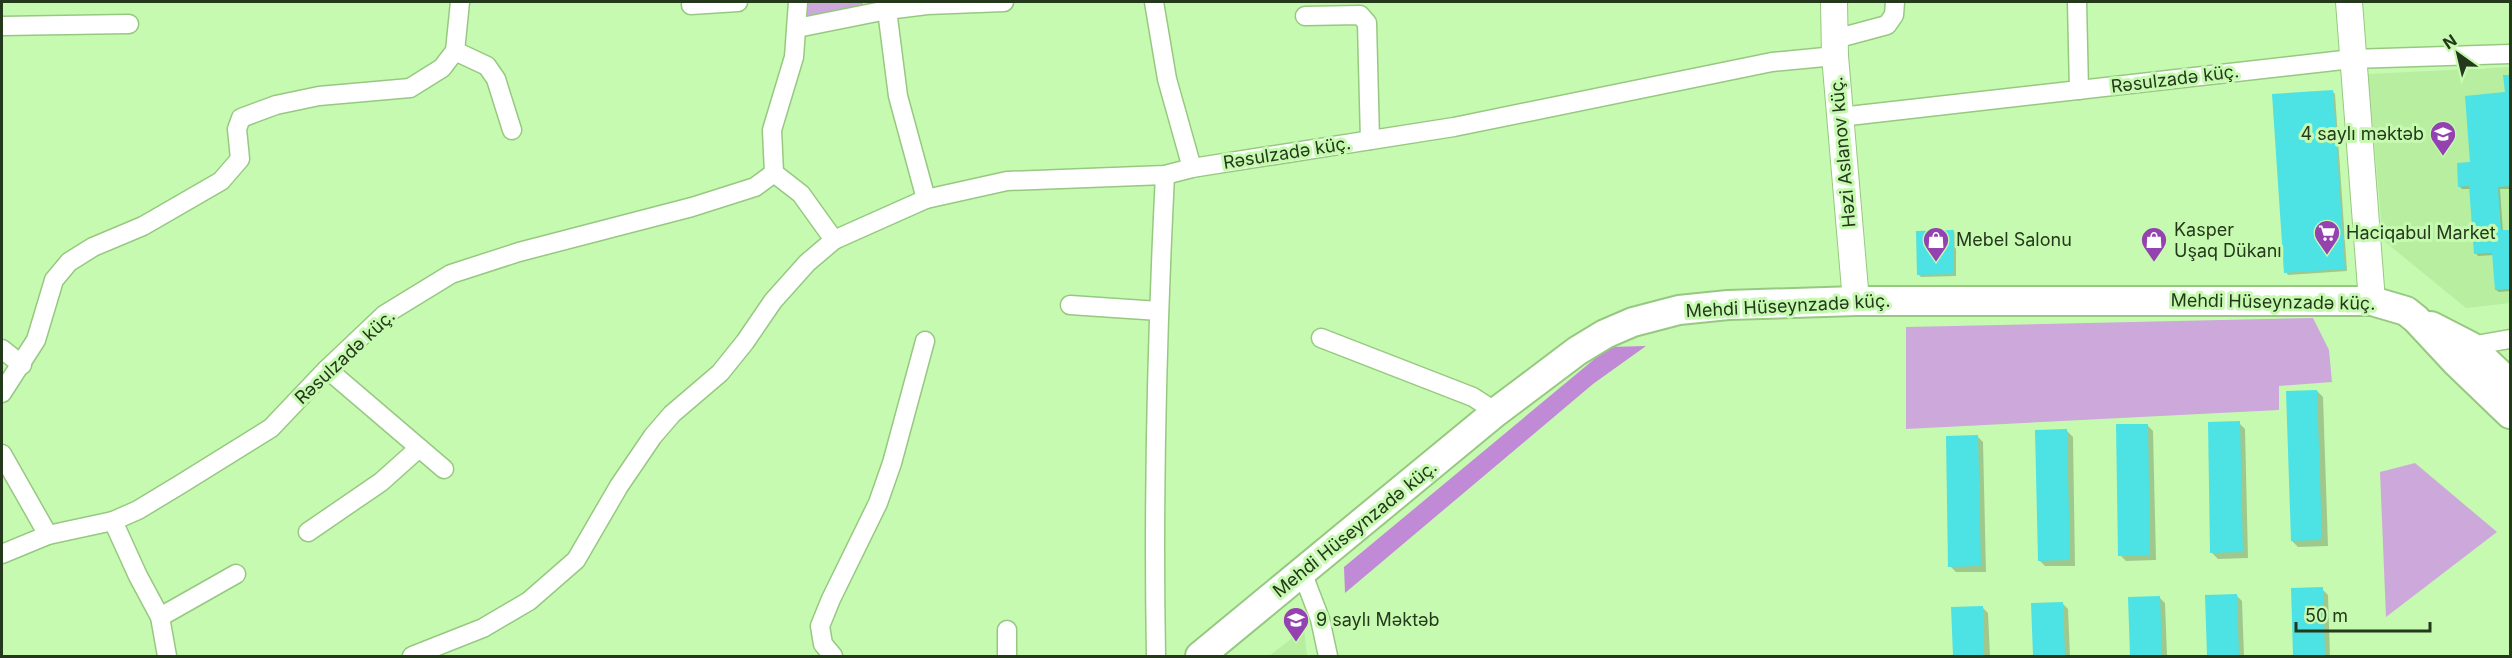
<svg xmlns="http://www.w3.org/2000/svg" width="2512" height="658" viewBox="0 0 2512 658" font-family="Inter,sans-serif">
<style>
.built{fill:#b7ee9f}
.green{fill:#cda8db}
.forest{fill:#c18ad6}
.shadow{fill:#0003}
.building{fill:#4de2e4}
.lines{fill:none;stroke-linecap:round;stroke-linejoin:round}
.minor-casing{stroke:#97c881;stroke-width:21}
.secondary-casing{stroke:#97c881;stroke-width:28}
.primary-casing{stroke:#97c881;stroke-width:32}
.minor{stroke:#fff;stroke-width:18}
.secondary{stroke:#fff;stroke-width:26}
.primary{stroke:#fff;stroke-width:28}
.labels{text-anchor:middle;stroke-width:6;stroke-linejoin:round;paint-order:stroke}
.street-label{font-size:18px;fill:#24381b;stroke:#c7fab1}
.poi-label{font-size:18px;fill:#24381b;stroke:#c7fab1;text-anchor:start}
</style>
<rect width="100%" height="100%" fill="#c7fab1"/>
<g class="built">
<polygon points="2510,67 2510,303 2466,308 2383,240 2368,74"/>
<polygon points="1304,629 1307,656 1269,656"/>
</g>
<g class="green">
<polygon points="807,2 863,2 863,6 806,17"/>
<polygon points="2313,318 2329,350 2332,382 2279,386 2279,410 1906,429 1906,327"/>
<polygon points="2415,463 2497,532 2386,617 2380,472"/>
</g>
<polygon class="forest" points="1646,346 1593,384 1345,593 1344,567 1609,347"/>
<g class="shadow">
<polygon points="2510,76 2510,189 2500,189 2503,232 2510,231 2510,291 2499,292 2496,290 2494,255 2478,256 2476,253 2471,189 2462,189 2460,187 2506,94 2505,77"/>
<polygon points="2332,91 2335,94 2347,271 2288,275 2286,272"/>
<polygon points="1953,231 1956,234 1956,276 1921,277 1918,274"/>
<polygon points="2317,391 2323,397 2328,546 2298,547 2292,541"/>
<polygon points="2239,423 2245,429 2248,558 2218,559 2212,553"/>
<polygon points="2147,425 2153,431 2156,560 2126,561 2120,555"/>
<polygon points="2067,431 2073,437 2075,566 2045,566 2039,560"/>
<polygon points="1977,436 1983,442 1986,572 1956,572 1950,566"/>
<polygon points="2322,589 2328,595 2330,656 2295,656 2293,590"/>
<polygon points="2236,595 2242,601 2244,656 2209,656 2207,596"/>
<polygon points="2159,597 2165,603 2167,656 2131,656 2130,598"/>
<polygon points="2062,603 2068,609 2070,656 2035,656 2033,604"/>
<polygon points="1982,607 1988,613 1990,656 1954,656 1952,608"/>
</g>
<g class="building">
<polygon points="2503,75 2510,75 2510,186 2498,187 2501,230 2510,230 2510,289 2495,290 2492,253 2474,254 2469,186 2458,187 2457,163 2470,162 2465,96 2505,92"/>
<polygon points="2333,90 2345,269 2284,273 2272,94"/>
<polygon points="1954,230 1954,274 1917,275 1916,231"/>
<polygon points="2317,390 2322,540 2291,541 2286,391"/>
<polygon points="2240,421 2243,552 2210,553 2208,422"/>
<polygon points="2116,424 2148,424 2150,555 2118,556"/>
<polygon points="2067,429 2070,560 2038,561 2035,430"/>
<polygon points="1978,435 1981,566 1948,567 1946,436"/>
<polygon points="2323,587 2325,656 2293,656 2291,588"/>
<polygon points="2237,594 2239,656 2207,656 2205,595"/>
<polygon points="2160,596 2162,656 2130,656 2128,597"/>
<polygon points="2063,602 2065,656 2033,656 2031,603"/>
<polygon points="1983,606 1984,656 1953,656 1951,607"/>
</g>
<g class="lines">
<g class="minor-casing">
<g id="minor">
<polyline points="1154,2 1167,79 1192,168"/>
<polyline points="2077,2 2079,90"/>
<polyline points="691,5 738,2"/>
<polyline points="887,10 898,96 926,199"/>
<polyline points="1305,16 1360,15 1367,23 1370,140"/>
<polyline points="2,26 129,24"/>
<polyline points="797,28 887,10 927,5 1004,2"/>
<polyline points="1835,39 1887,25 1894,15 1895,2"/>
<polyline points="455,51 487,66 496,79 512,130"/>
<polyline points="1840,117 2352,59 2510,54"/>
<polyline points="774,173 772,130 794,57 798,2"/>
<polyline points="1070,305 1159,311"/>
<polyline points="1321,338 1473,397 1496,412"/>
<polyline points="2470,346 2510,339"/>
<polyline points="2,349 22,365"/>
<polyline points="327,369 444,469"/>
<polyline points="2,393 36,340 54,280 69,262 93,247 143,226 221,181 240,159 237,129 241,118 276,105 319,96 410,88 442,68 455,51 460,2"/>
<polyline points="2,454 48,535"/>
<polyline points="113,521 138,576 160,617 167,656"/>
<polyline points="308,532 381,482 419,448"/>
<polyline points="2,554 48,535 113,521 138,510 181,484 271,428 327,369 384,315 451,274 519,252 692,207 755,187 774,173 801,194 834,240 926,199 1007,181 1165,175 1192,168 1454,127 1772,62 1835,56"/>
<polyline points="1302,572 1320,619 1328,656"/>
<polyline points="160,617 236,574"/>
<polyline points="1007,630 1007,656"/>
<polyline points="412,656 483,628 529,601 576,560 619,486 653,436 672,414 720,373 745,342 773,301 807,263 834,240"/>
<polyline points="833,656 823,644 820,626 831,599 878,503 892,463 925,341"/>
<path d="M1156,656C1153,496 1157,335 1165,175"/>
</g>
</g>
<g class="secondary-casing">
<g id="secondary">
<polyline points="1834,2 1835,56 1856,301"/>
<polyline points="2349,2 2372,301"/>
</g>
</g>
<g class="primary-casing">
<g id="primary">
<polyline points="2431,326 2470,346 2510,384"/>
<polyline points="1200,656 1496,412 1577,351 1605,334 1633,322 1679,310 1728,305 1856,301 2372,301 2406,311 2416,319 2457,363 2510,414"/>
</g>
</g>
<use href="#minor" class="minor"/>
<use href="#secondary" class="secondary"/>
<use href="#primary" class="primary"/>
</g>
<defs>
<g id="school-pin" transform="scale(1.35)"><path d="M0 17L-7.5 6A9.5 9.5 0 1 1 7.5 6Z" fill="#9442b0" stroke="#c7fab1"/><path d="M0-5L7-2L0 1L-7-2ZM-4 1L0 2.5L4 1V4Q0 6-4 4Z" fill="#fff"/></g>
<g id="supermarket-pin" transform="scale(1.35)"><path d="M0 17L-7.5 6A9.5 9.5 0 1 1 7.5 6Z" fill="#9442b0" stroke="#c7fab1"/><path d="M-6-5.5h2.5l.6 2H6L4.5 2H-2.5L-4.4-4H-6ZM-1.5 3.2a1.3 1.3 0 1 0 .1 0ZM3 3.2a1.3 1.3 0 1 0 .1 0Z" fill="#fff"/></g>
<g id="shop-pin" transform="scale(1.35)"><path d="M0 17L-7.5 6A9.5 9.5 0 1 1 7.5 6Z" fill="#9442b0" stroke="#c7fab1"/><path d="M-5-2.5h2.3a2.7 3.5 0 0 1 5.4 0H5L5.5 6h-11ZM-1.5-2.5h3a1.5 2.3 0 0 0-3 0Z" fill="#fff"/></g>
</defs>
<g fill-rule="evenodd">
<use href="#school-pin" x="2443" y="134"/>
<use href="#supermarket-pin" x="2327" y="233"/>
<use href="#shop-pin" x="1936" y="240"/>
<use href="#shop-pin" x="2154" y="240"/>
<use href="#school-pin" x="1296" y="620"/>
</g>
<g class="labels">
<g class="street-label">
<text transform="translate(2175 79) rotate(-7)" y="6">Rəsulzadə küç.</text>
<text transform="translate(1843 152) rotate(-95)" y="6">Həzi Aslanov küç.</text>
<text transform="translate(1287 153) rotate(-9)" y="6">Rəsulzadə küç.</text>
<text transform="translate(2273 302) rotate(1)" y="6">Mehdi Hüseynzadə küç.</text>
<text transform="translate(1788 306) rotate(-3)" y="6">Mehdi Hüseynzadə küç.</text>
<text transform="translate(345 357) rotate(-43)" y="6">Rəsulzadə küç.</text>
<text transform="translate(1355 529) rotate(-39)" y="6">Mehdi Hüseynzadə küç.</text>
</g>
<g class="poi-label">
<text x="2424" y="140" text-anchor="end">4 saylı məktəb</text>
<text x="2174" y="236">Kasper<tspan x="2174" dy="21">Uşaq Dükanı</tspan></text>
<text x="2346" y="239">Haciqabul Market</text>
<text x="1956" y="246">Mebel Salonu</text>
<text x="1316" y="626">9 saylı Məktəb</text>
</g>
</g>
<rect width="2512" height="658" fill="none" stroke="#24381b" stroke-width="6"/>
<g transform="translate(2458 54) rotate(326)" stroke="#c7fab1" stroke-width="4.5" paint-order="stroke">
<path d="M0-4.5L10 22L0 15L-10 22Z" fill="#24381b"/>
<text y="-9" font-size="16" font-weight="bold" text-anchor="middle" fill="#24381b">N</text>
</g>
<path d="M2296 622v9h134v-9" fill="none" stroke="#24381b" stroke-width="3"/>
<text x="2305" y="622" font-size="18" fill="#24381b" stroke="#c7fab1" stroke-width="4.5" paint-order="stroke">50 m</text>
</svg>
